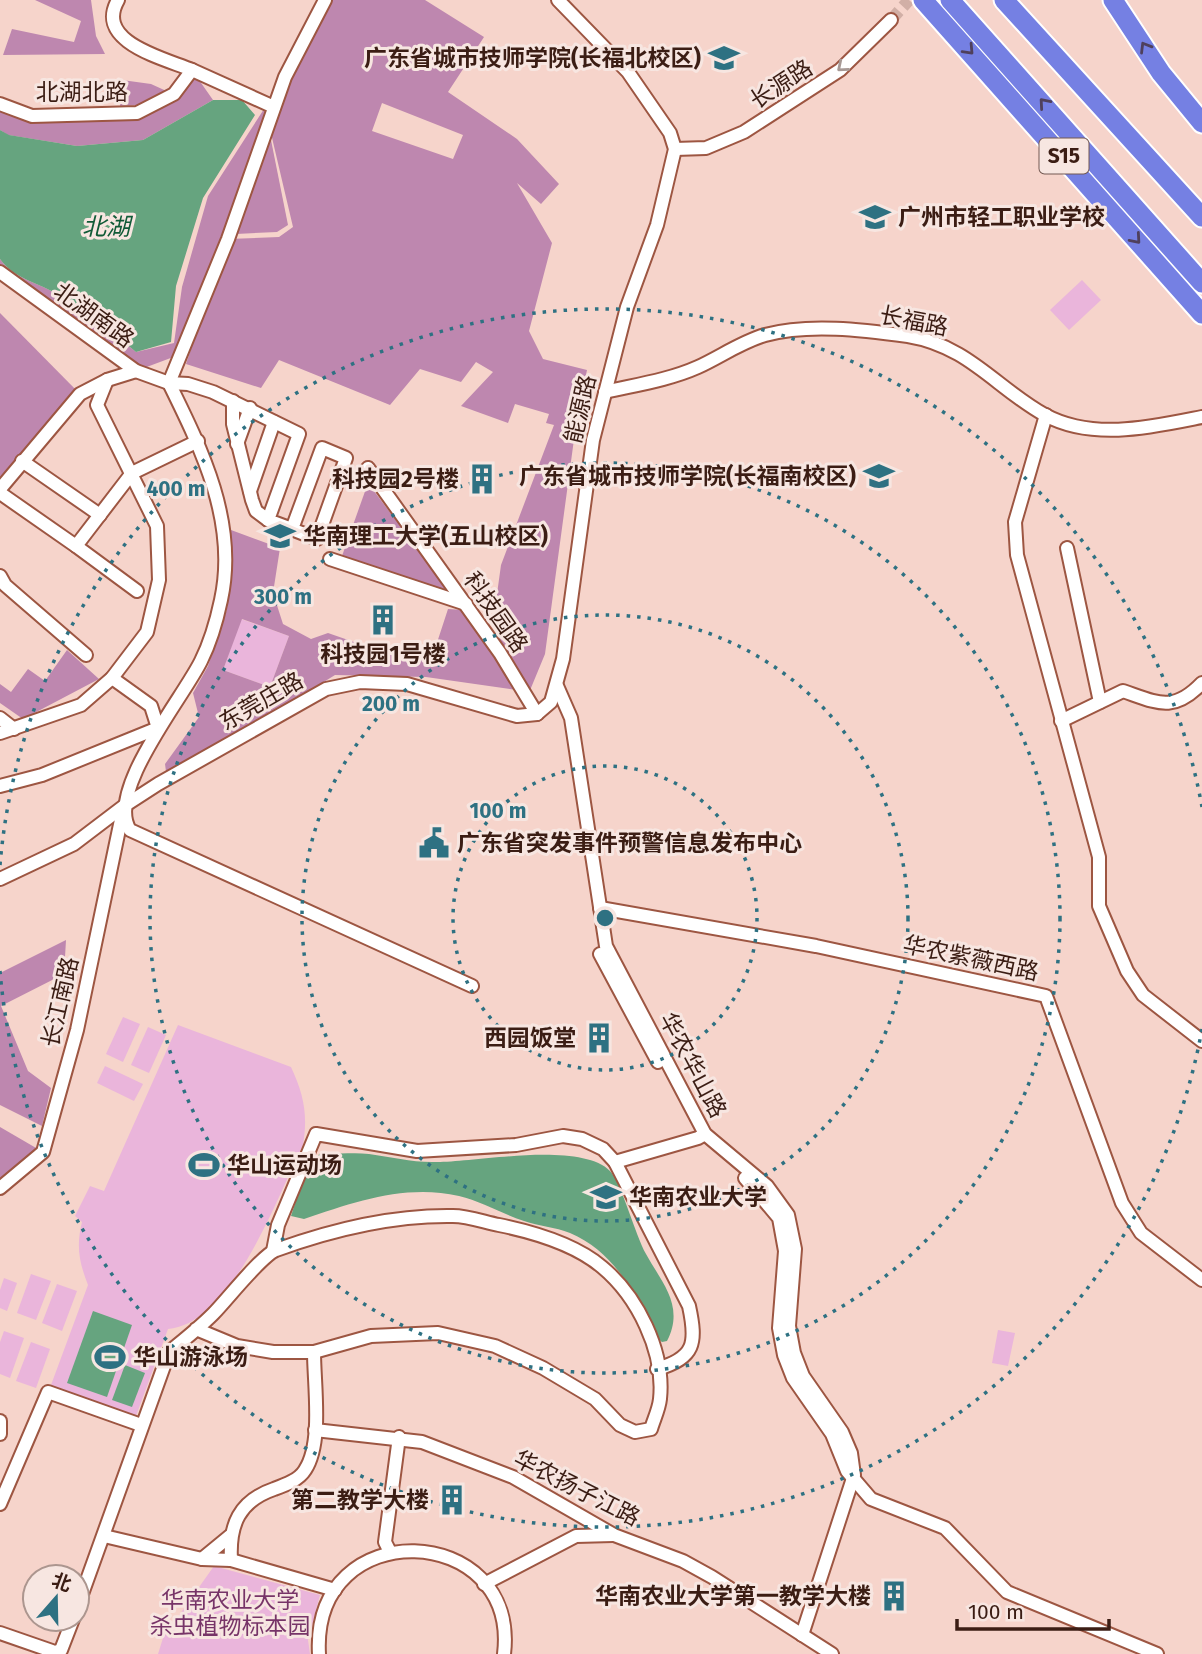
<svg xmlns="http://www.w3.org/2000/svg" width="1202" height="1654" viewBox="0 0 1202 1654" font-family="'Fira Sans','Noto Sans SC',sans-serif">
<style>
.green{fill:#eab5db}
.forest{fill:#be87af;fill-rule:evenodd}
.water{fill:#66a47f}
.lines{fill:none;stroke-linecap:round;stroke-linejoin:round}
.minor-tunnel{stroke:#d1afa6;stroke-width:12;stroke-dasharray:12 6;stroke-linecap:butt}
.minor-casing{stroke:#9d5642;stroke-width:16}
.highway-casing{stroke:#fff;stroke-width:23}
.minor{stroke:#fff;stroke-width:12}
.highway{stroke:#7580e3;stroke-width:19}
.oneway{stroke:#4f405c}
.oneway2{stroke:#a79995}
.ring{fill:none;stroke:#2e7182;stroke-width:3.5;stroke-dasharray:3.5 7}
.labels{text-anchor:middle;stroke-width:6;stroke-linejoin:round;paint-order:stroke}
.shield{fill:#f7e6e1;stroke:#735952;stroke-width:2}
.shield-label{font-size:21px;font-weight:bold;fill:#3b1d14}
.poi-label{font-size:23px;font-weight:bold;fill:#3b1d14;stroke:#f7e6e1;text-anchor:end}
.street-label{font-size:23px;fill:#3b1d14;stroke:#f7e6e1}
.park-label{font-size:23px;fill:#773468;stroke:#f7e6e1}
.water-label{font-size:24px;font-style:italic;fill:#105b37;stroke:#f7e6e1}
.centre{fill:#2e7182;stroke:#f7e6e1;stroke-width:3.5}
.ring-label{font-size:21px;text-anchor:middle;font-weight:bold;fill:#2e7182;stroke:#f7e6e1;stroke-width:6;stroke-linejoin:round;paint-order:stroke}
</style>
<rect width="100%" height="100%" fill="#f6d4cb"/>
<g class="green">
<polygon points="1082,280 1101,300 1069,330 1050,310"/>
<polygon points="241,619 289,636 270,687 223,670"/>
<polygon points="123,1017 140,1024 123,1062 106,1054"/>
<path d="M178,1025L291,1067C304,1095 308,1115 303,1145C277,1197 233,1323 168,1329L136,1416L51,1385L88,1285C79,1262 76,1246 82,1222L75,1216L90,1186L104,1191Z"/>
<polygon points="148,1027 166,1035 149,1073 131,1065"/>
<polygon points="105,1066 143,1084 134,1101 97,1083"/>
<polygon points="31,1274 51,1281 36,1320 17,1313"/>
<polygon points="4,1278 17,1283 7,1311 0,1308 0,1290"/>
<polygon points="57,1284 77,1291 62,1331 42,1323"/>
<polygon points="998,1330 1015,1333 1008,1366 992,1363"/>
<polygon points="4,1331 24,1338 10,1378 0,1374 0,1342"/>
<polygon points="31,1342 50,1349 36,1388 16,1381"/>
<polygon points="214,1566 320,1595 308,1640 310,1654 158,1654 163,1638"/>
</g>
<g class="forest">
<polygon points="35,0 91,0 96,36 105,54 3,55 12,29 74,42 81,21"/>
<path d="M321,0H425L484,37L448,92L517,139L559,184L541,204L517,183L552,243L529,331L543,359L587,370L577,417L545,654L526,700L493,623L501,565L554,425L546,423L549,414L515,404L508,423L461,406L493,372L476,362L461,382L420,369L390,405L279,360L261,388L186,364L228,239L279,237L293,227L269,125ZM382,103L463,135L453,159L372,131Z"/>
<polygon points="192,70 213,100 143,140 77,146 8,135 0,130 0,104 32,116 137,113 140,105 120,106 122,80 151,84 173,94"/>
<path d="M264,109L269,133L176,356L136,371L0,272V259C15,280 39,282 60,296C87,312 111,331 136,352L174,343L182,287L208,196Z"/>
<polygon points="270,135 288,225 277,232 236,234"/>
<polygon points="0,313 80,394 0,489"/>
<polygon points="368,483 451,594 342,556"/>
<path d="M231,530L280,548L273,593L283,624L311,639L328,633L397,657L412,653L431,661L448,609L464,610L517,690L426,677L335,675L167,779L165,764L199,717L193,693L208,666L227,609ZM242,619L289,636L270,687L223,670Z"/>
<polygon points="67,650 99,679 23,719 0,703 0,684 11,692 28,669 45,681"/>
<polygon points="66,940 64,974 1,1006 28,1071 51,1088 42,1126 0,1105 0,973"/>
<polygon points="0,1127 43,1152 0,1188"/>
</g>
<g class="water">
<path d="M213,100H242L255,115L203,198L176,286L171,342L136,352C111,331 87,312 60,296C39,282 15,280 0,259V130L9,135L77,146L143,140Z"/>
<path d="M321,1152C338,1155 353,1152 369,1154C392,1157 414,1163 437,1162C476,1162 580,1141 610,1171C622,1184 635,1234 646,1254C662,1283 685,1306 667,1341L662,1342L656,1337C637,1296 615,1252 570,1233C555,1227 539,1226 524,1221C502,1214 481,1201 459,1196C405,1184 355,1202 304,1219L291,1216L306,1170Z"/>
<polygon points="93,1311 132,1325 107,1397 67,1383"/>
<polygon points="125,1365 145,1373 132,1407 112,1400"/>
</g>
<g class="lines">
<polyline class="minor-tunnel" points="891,20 909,0"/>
<g class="minor-casing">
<g id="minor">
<path d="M118,0C94,42 163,58 192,70"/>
<path d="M325,0L285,77L228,239L169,383C202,450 238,523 221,600C217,619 210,643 201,661C183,698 105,792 130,830L472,986"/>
<polyline points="0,104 32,116 137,113 174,94 192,70 274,107"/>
<polyline points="675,149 706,148 744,132 840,70 891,20"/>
<polyline points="0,272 136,371 169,383 188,384 213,392 299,434 268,520 292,529 294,530 317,539 346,458 322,448 292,529"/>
<path d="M605,392C635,385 669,380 698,367C720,357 741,342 765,335C809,323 863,330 908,336C969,346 996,388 1045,415C1093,441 1152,427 1202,417"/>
<polyline points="233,401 233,424 252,500 256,511 268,520"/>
<polyline points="1046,415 1015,522 1017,555 1099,857 1099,906 1127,971 1143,995 1202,1041"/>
<polyline points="237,444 250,408"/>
<polyline points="22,461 100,515"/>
<polyline points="368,468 500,653 537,714"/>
<polyline points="0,489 80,394 107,380 136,371"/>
<polyline points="250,491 274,422"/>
<polyline points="0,493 76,546"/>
<polyline points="1067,548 1100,702"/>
<polyline points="330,559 466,604"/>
<polyline points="0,576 5,585 86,655"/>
<polyline points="137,591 76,546 132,473 198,441"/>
<polyline points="557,686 571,718 606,946 705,1134 767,1186 788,1215 795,1249 789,1326 794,1353 803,1376 842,1432 851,1453 854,1475 802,1635"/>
<polyline points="0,718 14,729"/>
<path d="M1061,721L1123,691C1158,703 1173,713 1202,683"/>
<polyline points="0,733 81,705 112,678 147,632 159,580 157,526 97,405 107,380"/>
<polyline points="0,786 42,775 158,728 151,706 112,678"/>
<polyline points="0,879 74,844 124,806 158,784 326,689 360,682 407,684 517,716 537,714 551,702 563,659 593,440 627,307 657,225 675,149 670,133 628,72 558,0"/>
<polyline points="600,908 816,946 1046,996 1122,1203 1141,1233 1202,1280"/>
<polyline points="600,954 658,1062"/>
<polyline points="615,1162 698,1138 705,1134"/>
<polyline points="745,1178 779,1218 785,1251 779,1328 784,1355 793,1378 832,1434 847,1471 871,1499 945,1528 1007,1592 1157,1654"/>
<polyline points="0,1188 43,1152 77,1030 122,815"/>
<path d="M273,1251L278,1225L316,1134L417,1151L516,1145L563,1136L582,1139L603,1149L615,1162L689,1306C697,1343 695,1358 657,1369"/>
<polyline points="0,1421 0,1434"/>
<polyline points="315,1430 422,1442 513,1477 614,1535 683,1561 712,1577 832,1654"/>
<polyline points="0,1504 48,1392 141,1425"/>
<polyline points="104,1536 202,1559 231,1560 335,1590"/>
<polyline points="390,1552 385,1542 399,1437"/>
<polyline points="202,1559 230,1536"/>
<path d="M231,1560C229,1525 239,1501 274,1489C285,1485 299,1480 305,1470C323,1443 314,1385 314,1352"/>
<polyline points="484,1584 576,1536 613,1535"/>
<path d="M77,1608L169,1352C184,1340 199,1328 213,1314C227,1300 261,1256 276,1250C331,1230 394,1215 453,1216C468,1216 484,1222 499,1225C533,1232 575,1244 602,1267C637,1296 665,1351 660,1399C659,1409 654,1419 651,1429L635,1432L620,1425L595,1399L543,1368L495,1346L438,1333L371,1336L314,1352H273L237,1346L196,1329"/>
<polyline points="0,1633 52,1651"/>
<polyline points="50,1654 61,1650 73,1619"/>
<path d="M319,1654C311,1512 520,1522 504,1654"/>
</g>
</g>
<g class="highway-casing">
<g id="highway">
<polyline points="923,0 1202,314"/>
<polyline points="950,0 1202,283"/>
<polyline points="1004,0 1202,217"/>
<polyline points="1113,0 1161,73 1202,123"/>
</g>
</g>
<use href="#minor" class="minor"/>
<use href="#highway" class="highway"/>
</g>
<defs><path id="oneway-chevron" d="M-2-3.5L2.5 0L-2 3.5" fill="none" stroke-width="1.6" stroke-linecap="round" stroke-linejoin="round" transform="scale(1.75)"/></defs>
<g class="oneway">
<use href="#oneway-chevron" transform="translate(1145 47) rotate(-121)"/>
<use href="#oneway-chevron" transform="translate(969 50) rotate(47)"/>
<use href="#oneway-chevron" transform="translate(1044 103) rotate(-131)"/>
<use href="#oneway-chevron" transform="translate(1136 239) rotate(49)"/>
</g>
<use class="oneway2" href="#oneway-chevron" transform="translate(842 67) rotate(140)"/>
<g class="ring">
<circle cx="605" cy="918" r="152"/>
<circle cx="605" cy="918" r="303"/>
<circle cx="605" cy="918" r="455"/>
<path d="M1202 1029A607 607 0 0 1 0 971M0 865A607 607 0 0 1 1202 807"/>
</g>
<defs>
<g id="university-bare" transform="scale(2.415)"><path d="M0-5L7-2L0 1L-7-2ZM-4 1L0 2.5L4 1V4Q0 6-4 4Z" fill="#2e7182" stroke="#f7e6e1" stroke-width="2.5" paint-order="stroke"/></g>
<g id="building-bare" transform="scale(2.415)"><path d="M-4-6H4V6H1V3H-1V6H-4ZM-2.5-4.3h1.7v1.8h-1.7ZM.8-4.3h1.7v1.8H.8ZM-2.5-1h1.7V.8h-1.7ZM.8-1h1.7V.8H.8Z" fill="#2e7182" stroke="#f7e6e1" stroke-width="2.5" paint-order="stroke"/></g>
<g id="civic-bare" transform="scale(2.415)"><path d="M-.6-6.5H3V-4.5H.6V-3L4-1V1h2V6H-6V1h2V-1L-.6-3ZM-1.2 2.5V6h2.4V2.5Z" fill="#2e7182" stroke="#f7e6e1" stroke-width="2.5" paint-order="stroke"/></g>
<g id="stadium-bare" transform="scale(2.415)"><path d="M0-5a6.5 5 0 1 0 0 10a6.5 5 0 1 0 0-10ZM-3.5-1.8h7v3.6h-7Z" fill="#2e7182" stroke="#f7e6e1" stroke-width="2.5" paint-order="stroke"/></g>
</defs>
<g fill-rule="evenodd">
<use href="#university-bare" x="724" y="58"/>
<use href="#university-bare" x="875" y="217"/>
<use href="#university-bare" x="879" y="476"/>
<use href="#building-bare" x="482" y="479"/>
<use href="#university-bare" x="280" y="536"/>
<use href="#building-bare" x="383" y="620"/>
<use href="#civic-bare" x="434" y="843"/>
<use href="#building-bare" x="599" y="1038"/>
<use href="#stadium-bare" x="204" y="1165"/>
<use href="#university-bare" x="606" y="1197"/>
<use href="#stadium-bare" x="110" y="1357"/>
<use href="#building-bare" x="452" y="1500"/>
<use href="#building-bare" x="894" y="1596"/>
</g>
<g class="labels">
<rect class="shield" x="1039.5" y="138.5" width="49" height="35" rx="5"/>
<g class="shield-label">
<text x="1064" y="163">S15</text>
</g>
<g class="poi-label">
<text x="701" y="66">广东省城市技师学院(长福北校区)</text>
<text x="898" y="225" text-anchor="start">广州市轻工职业学校</text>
<text x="856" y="484">广东省城市技师学院(长福南校区)</text>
<text x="459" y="487">科技园2号楼</text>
<text x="303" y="544" text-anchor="start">华南理工大学(五山校区)</text>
<text x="383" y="662" text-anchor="middle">科技园1号楼</text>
<text x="457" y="851" text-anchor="start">广东省突发事件预警信息发布中心</text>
<text x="576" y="1046">西园饭堂</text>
<text x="227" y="1173" text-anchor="start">华山运动场</text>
<text x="629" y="1205" text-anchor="start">华南农业大学</text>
<text x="133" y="1365" text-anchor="start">华山游泳场</text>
<text x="429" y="1508">第二教学大楼</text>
<text x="871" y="1604">华南农业大学第一教学大楼</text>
</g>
<g class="street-label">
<text transform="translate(781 84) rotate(-33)" y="8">长源路</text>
<text x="82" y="100">北湖北路</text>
<text transform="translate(94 315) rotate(36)" y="8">北湖南路</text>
<text transform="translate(914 321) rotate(11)" y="8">长福路</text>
<text transform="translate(580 409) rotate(-77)" y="8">能源路</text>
<text transform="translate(496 612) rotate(55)" y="8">科技园路</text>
<text transform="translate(261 701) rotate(-30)" y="8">东莞庄路</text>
<text transform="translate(971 958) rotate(12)" y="8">华农紫薇西路</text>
<text transform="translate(60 1002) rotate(-77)" y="8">长江南路</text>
<text transform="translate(693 1065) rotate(62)" y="8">华农华山路</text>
<text transform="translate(577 1488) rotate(27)" y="8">华农扬子江路</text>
</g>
<g class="park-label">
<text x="230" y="1608">华南农业大学<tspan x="230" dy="26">杀虫植物标本园</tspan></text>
</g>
<g class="water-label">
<text x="106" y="235">北湖</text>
</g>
</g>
<circle cx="605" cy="918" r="10" class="centre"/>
<g class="ring-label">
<text x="176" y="496">400 m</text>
<text x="283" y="604">300 m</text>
<text x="391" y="711">200 m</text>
<text x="498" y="818">100 m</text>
</g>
<g transform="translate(56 1598) rotate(20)"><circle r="33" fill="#f7e6e1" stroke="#ac968f" stroke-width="2"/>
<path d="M0-5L12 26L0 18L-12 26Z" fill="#2e7182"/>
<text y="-10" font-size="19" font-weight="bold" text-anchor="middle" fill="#3b1d14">北</text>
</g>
<path d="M957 1619v10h152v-10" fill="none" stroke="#3b1d14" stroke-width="3.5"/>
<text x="968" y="1619" font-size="21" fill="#3b1d14" stroke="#f7e6e1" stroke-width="5" paint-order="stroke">100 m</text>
</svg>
